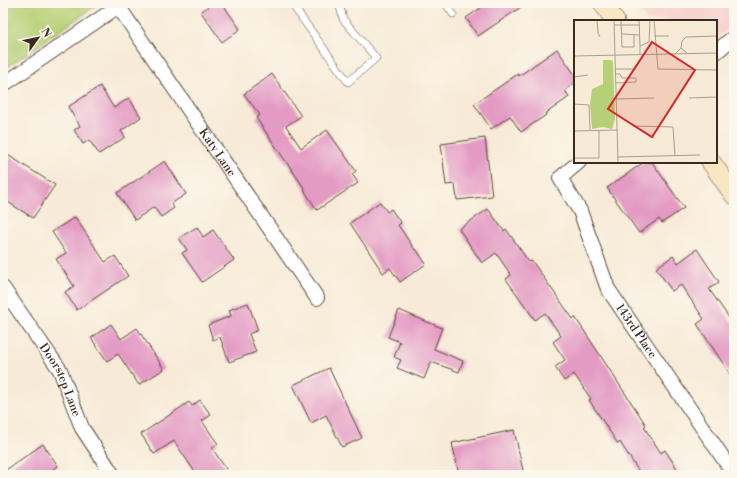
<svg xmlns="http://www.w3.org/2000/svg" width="737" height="478" viewBox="0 0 737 478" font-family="'Libre Bodoni',serif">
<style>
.built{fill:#f7d0cd}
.green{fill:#b6d076;stroke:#787d4a}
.building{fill:#e39ac3}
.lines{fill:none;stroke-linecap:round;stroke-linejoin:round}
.lane-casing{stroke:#57473a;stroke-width:8}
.street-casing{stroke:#57473a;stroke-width:16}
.secondary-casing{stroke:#57473a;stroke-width:20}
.lane{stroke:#fff;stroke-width:7}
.street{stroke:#fff;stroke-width:14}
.secondary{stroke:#f9e7c3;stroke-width:19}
.labels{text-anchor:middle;stroke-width:3;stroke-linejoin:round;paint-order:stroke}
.street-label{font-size:12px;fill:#3b2a1e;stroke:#fbf7ec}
.inset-road{fill:none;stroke:#ac9e8d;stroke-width:1}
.view{fill:#d62828;fill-opacity:0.15;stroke:#d62828;stroke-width:2}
.inset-edge{fill:none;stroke:#3b2a1e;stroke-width:2}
</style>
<rect width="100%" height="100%" fill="#fbf7ec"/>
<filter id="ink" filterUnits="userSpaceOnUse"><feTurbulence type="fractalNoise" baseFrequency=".025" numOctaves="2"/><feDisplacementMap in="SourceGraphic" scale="8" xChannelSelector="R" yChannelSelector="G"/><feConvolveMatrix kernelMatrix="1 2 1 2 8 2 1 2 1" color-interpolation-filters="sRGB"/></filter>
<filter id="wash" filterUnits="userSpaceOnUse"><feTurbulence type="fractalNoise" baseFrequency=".012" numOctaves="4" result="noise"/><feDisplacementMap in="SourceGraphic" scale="16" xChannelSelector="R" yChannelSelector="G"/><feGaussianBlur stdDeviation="0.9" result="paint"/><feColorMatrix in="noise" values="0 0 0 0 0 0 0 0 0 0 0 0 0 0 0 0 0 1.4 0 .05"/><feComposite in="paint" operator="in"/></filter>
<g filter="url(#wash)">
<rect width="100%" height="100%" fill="#f7ebd7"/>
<polygon class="built" points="635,3 734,3 734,24 716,38 716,21 647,21"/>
<polygon class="green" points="3,3 100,3 3,70"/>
<g id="blocks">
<g class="building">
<polygon points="213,3 222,3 240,29 222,42 201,12"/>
<polygon points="488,3 527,3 478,36 466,18"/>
<polygon points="557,49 575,75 575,83 565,90 569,97 545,114 546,115 521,132 510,116 491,129 474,104 518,74 519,76"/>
<polygon points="272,74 301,116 286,126 301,148 327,130 356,171 352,174 358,183 317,210 304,190 305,189 256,118 260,115 244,94"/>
<polygon points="100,86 114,108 129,98 141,117 121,131 125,137 99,154 89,140 83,144 74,130 80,126 68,107"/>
<polygon points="485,138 492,196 457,200 455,184 446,185 441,144"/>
<polygon points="3,152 55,185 33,218 3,199"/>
<polygon points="165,161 186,194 171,204 174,208 161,217 154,207 135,220 117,193"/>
<polygon points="644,162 652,162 684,208 662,223 659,219 639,233 607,188"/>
<polygon points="380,202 387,212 391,209 401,223 398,225 415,250 416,249 426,264 400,282 390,268 383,273 350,223"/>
<polygon points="488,209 504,231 506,229 529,262 532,261 573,319 575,317 646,425 644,427 661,453 665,450 681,475 641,475 620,442 618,444 589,400 591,399 574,374 564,381 555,367 565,360 553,342 561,336 545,313 535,320 506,279 511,275 496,253 482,263 459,229"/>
<polygon points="75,217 105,262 115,256 128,276 77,310 65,292 74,286 56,259 66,253 52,232"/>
<polygon points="197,227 203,237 213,230 234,260 202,282 182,253 187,250 179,238"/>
<polygon points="697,249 719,282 709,289 734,325 734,380 697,324 704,319 681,285 672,291 656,268 673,256 678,263"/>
<polygon points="248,303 258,330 249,334 256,352 229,362 220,337 213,340 208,325 231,316 229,310"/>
<polygon points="399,310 442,328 434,349 463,361 459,372 431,362 424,379 397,368 401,360 394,357 400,342 388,337"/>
<polygon points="111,324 121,339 137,328 164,369 139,385 118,354 107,361 91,338"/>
<polygon points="329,368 362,438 342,447 326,415 311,423 293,385"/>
<polygon points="200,400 211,415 202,421 218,444 212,448 230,475 197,475 174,441 154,454 141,434 189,402 192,406"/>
<polygon points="514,430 524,475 459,475 452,443"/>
<polygon points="43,444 58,466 45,475 3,475 3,472"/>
</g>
</g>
</g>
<g filter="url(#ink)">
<use href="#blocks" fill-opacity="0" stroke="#57473a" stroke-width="1"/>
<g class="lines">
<g class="lane-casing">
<g id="lane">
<polyline points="291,3 348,82 376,58 343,19 339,3"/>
<polyline points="445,3 453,14"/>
</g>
</g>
<g class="street-casing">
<g id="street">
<path id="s1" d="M118,6L317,298"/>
<polyline points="716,52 734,37"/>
<polyline points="3,85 123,3"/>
<path id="s2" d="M579,162L560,178L580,211L608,289L734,474"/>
<path id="s3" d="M3,288L60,370L82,428L113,475"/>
</g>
</g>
<g class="secondary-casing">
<g id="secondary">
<polyline points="603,3 615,21"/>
<polyline points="711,162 734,195"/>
</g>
</g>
<use href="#lane" class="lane"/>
<use href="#street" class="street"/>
<use href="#secondary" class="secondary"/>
</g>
</g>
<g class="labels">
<g class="street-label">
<text dy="4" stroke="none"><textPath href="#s1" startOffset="177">Katy Lane</textPath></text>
<text dy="4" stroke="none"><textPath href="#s2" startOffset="197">143rd Place</textPath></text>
<text dy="4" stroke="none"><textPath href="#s3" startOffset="109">Doorstep Lane</textPath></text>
</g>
</g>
<g transform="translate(574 20)">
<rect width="143" height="143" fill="#f7ebd7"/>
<path d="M29,40H38L39,42L41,99L38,109L29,107L18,109L16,84L18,69L29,64Z" fill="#b6d076"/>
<path class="inset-road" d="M23,0L24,13L26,17M40,0L44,143M47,0L48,27H60V15M65,0L66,26M80,0L84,49L143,50M40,5H66M48,14L66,15M80,16H95M107,28L108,21L112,17L143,16M66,34V26L75,22L76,0M101,34L107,28L113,33M0,36L143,33M41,49H62M41,54H46L48,58H62V62L42,63M0,57L14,55M115,78L143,77M42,79L80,78M0,84L15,85L16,110M59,106L99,107L101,136M0,111L43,110M44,137L126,135M0,138H25V110"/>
<path class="view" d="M78,22L121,50L78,117L34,89Z"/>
<rect width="143" height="143" class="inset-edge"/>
</g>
<rect width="737" height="478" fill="none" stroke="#fbf7ec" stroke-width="16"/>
<g transform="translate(38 38) rotate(57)" stroke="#fbf7ec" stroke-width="3" paint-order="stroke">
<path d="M0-3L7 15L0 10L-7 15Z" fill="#3b2a1e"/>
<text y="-6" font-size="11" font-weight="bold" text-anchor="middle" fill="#3b2a1e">N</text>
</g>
</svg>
